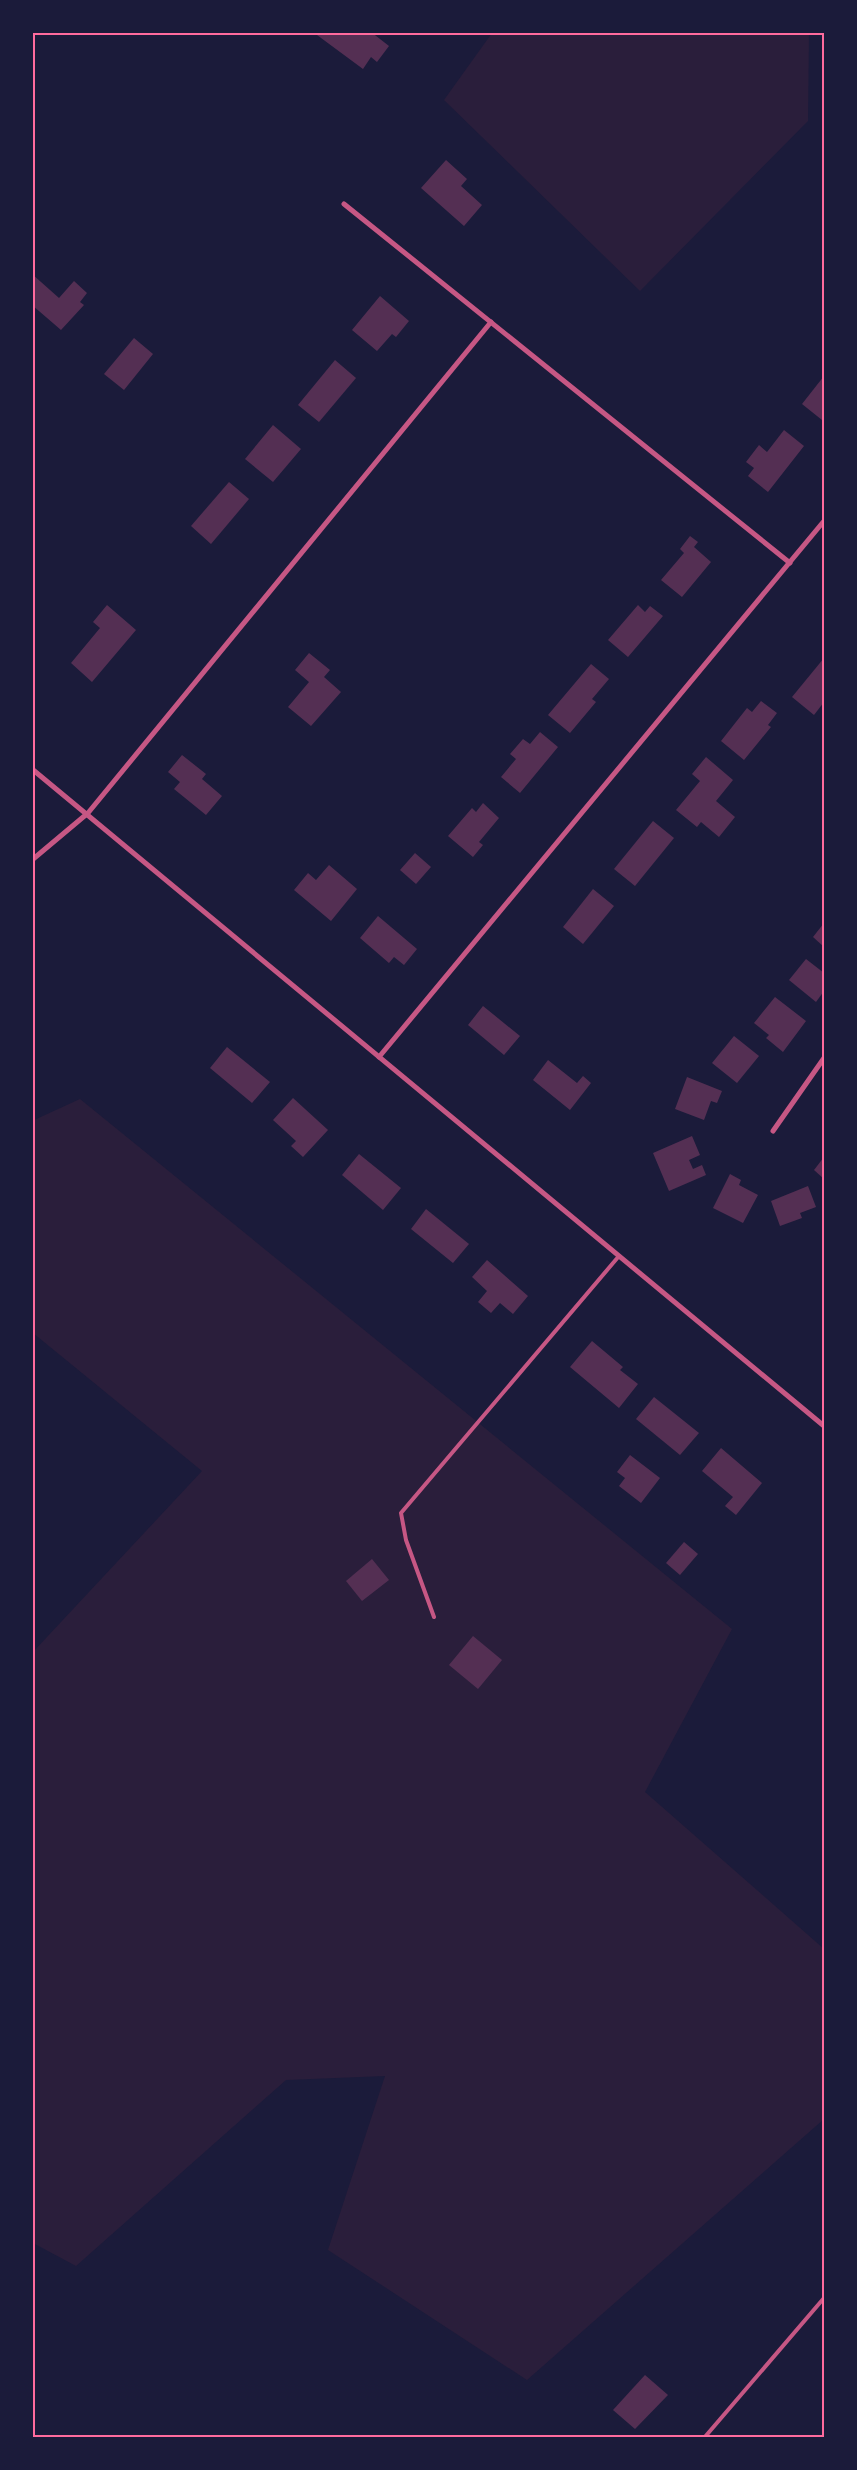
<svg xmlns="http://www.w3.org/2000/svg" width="857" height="2470" viewBox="0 0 857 2470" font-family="Inter,sans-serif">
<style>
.green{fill:#2a1e3b}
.building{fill:#542f53}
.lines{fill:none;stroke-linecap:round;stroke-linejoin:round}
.service{stroke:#c65784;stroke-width:4}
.minor{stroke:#c65784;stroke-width:5}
.neatline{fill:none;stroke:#ff6b9d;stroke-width:2}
</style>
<rect width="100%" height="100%" fill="#1b1b3a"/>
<g class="green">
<polygon points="492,33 809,33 808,121 640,291 444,100"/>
<polygon points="80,1099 732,1629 645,1792 824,1949 824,2119 527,2380 328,2250 385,2076 286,2080 76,2266 33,2243 33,1652 202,1471 33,1333 32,1121"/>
</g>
<g class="building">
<polygon points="319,32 371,32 389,46 377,62 371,57 363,69 317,35"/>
<polygon points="446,160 467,179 461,186 482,205 464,226 421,188"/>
<polygon points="32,274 59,298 74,281 87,293 80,302 84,305 61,330 32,305"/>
<polygon points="380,296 409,321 396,337 392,334 377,351 352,330"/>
<polygon points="134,338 153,354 124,390 104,374"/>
<polygon points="335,360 356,378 319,422 298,405"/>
<polygon points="824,376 824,417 822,420 802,404"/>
<polygon points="273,425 301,449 273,482 245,459"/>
<polygon points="784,430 804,446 768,492 748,476 754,468 746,462 759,445 767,452"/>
<polygon points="229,482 249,499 211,544 191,526"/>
<polygon points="690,536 698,542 694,547 711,562 682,597 661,580 684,553 680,549"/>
<polygon points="107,605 136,630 92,682 71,663 100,628 93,622"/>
<polygon points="638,605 645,612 650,606 663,616 628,657 608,640"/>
<polygon points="309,653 330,670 324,677 341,692 311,726 288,707 309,682 295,670"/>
<polygon points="824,658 824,702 814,715 792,697"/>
<polygon points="591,664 609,679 592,699 596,702 570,733 548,715"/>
<polygon points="761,701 777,713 768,725 771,727 744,760 721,741 747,708 752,712"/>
<polygon points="540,732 558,747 520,793 501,777 516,759 510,754 523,739 530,744"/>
<polygon points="182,755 206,774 202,779 222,796 206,815 174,789 180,782 168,772"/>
<polygon points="706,757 733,780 716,801 735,817 719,837 701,822 697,827 676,810 700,781 692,774"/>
<polygon points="483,803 499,818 479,842 483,845 473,857 448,836 472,808 476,812"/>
<polygon points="653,821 674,838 635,886 614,869"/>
<polygon points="415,853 431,867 416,884 400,870"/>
<polygon points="329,865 357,889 331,921 294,890 308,873 316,880"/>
<polygon points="593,889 614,906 583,944 563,927"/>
<polygon points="378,916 417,949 404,965 394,957 389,963 360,938"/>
<polygon points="824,923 824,947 813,937"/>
<polygon points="806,959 824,973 824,991 816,1002 789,980"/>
<polygon points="775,997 806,1021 783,1052 766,1038 769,1035 754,1023"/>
<polygon points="483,1006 520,1036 504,1055 468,1025"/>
<polygon points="734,1036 759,1056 737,1083 712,1063"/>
<polygon points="227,1047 270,1082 252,1103 210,1068"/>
<polygon points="548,1060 577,1083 583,1076 591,1083 570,1110 533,1080"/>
<polygon points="687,1077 722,1091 717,1103 711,1101 704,1120 675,1109"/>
<polygon points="293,1098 328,1130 303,1157 291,1146 296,1141 273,1120"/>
<polygon points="692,1136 700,1155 689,1160 693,1169 702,1165 706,1175 669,1191 653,1153"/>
<polygon points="359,1154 401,1188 383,1210 342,1175"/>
<polygon points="824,1157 824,1179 814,1170"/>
<polygon points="730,1174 741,1180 739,1185 758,1195 743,1223 713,1208"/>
<polygon points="808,1186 816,1207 800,1213 802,1218 780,1226 771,1201"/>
<polygon points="426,1209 469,1244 453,1263 411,1229"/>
<polygon points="487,1260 528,1296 513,1314 500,1303 491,1313 478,1302 487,1291 472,1277"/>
<polygon points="592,1341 623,1367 620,1370 638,1384 619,1408 570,1367"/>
<polygon points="654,1397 699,1433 680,1455 636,1419"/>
<polygon points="721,1448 762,1483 736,1515 725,1506 733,1497 702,1471"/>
<polygon points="630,1455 660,1478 641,1503 619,1486 625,1478 617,1472"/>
<polygon points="684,1542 698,1554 680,1575 666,1563"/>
<polygon points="372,1559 389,1580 362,1601 346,1581"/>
<polygon points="473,1636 502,1660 478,1689 449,1665"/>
<polygon points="645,2375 668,2395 635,2429 613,2410"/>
</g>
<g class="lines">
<g class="service">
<polyline points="434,1617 406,1540 401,1513 619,1256"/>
<polyline points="704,2438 824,2298"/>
</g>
<g class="minor">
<polyline points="344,204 790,563"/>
<polyline points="32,769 824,1426"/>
<polyline points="32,860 88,813 491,322"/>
<polyline points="379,1057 824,521"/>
<polyline points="773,1131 824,1058"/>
</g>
</g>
<rect width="857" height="2470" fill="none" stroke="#1b1b3a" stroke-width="68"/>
<rect x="34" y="34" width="789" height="2402" class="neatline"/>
</svg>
